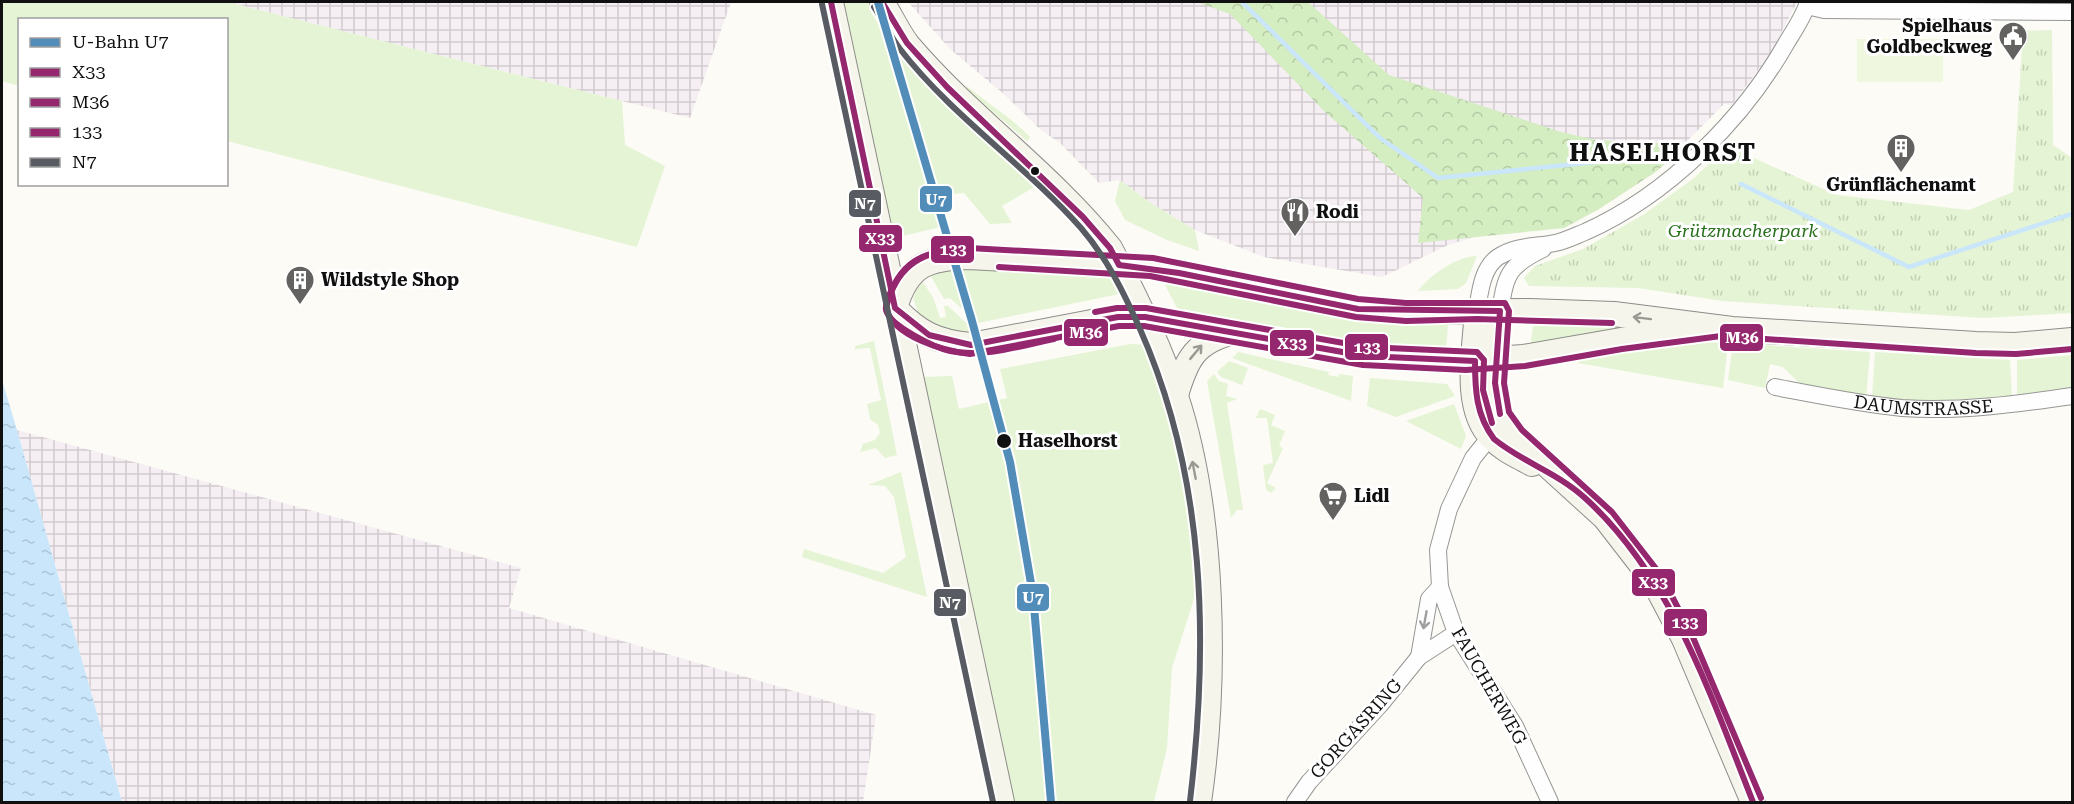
<svg xmlns="http://www.w3.org/2000/svg" width="2074" height="804" viewBox="0 0 2074 804" font-family="'Roboto Serif',serif">
<style>
.industrial{fill:url(#industrial-grid)}
.grass{fill:#e5f4d4}
.forest{fill:url(#forest-crowns)}
.park{fill:url(#park-tufts)}
.pitch{fill:#eff8de}
.water{fill:url(#water-ripples)}
.lines{fill:none;stroke-linecap:round;stroke-linejoin:round}
.stream{stroke:#c9e6fa;stroke-width:4.5}
.street-casing{stroke:#969694;stroke-width:18}
.secondary-casing{stroke:#8d8c8a;stroke-width:26}
.street{stroke:#fffefe;stroke-width:16}
.secondary{stroke:#f6f5eb;stroke-width:24}
.bus-1-casing{stroke:#fff;stroke-width:10}
.bus-2-casing{stroke:#fff;stroke-width:10}
.bus-3-casing{stroke:#fff;stroke-width:10}
.bus-4-casing{stroke:#fff;stroke-width:10}
.bus-1{stroke:#95276e;stroke-width:6}
.bus-2{stroke:#95276e;stroke-width:6}
.bus-3{stroke:#95276e;stroke-width:6}
.bus-4{stroke:#595b62;stroke-width:6}
.metro-1-casing{stroke:#fff;stroke-width:12}
.metro-1{stroke:#528dba;stroke-width:8}
.oneway{stroke:#9a9993}
.oneway2{stroke:#9f9f9f}
.bus-dot{fill:#101010;stroke:#fff;stroke-width:2}
.labels{text-anchor:middle;stroke-width:6;stroke-linejoin:round;paint-order:stroke}
.poi-label{font-size:18px;font-weight:bold;fill:#101010;stroke:#fff;text-anchor:start}
.park-label{font-size:18px;font-style:italic;fill:#267019;stroke:#fff}
.street-label{font-size:18px;fill:#101010;stroke:#fff}
.stop-label{font-size:18px;font-weight:bold;fill:#101010;stroke:#fff;text-anchor:start}
.district-label{font-size:24px;font-weight:bold;letter-spacing:1.5px;fill:#101010;stroke:#fff}
.line-badge{stroke:#fff;stroke-width:2}
.badge-label{font-size:16px;text-anchor:middle;font-weight:bold;fill:#fff}
</style>
<defs>
<pattern id="industrial-grid" width="8" height="8" patternUnits="userSpaceOnUse" patternTransform="scale(1.5)"><rect width="8" height="8" fill="#f5eef2"/><path d="M0 4h8M4 0v8" fill="none" stroke="#d1cbce"/></pattern>
<pattern id="forest-crowns" width="20" height="18" patternUnits="userSpaceOnUse" patternTransform="scale(1.5)"><rect width="20" height="18" fill="#d4edc1"/><path d="M2 6a3 3 0 1 1 6 0M12 15a3 3 0 1 1 6 0" fill="none" stroke="#b5caa5"/></pattern>
<pattern id="park-tufts" width="24" height="20" patternUnits="userSpaceOnUse" patternTransform="scale(1.5)"><rect width="24" height="20" fill="#e5f4d4"/><path d="M3 7l-1-3M5 7V3M7 7l1-3M15 17l-1-3M17 17v-4M19 17l1-3" fill="none" stroke="#c3d0b5"/></pattern>
<pattern id="water-ripples" width="26" height="14" patternUnits="userSpaceOnUse" patternTransform="scale(1.5)"><rect width="26" height="14" fill="#c9e6fa"/><path d="M2 4q2-2 4 0t4 0M15 11q2-2 4 0t4 0" fill="none" stroke="#acc4d5"/></pattern>
</defs>
<rect width="100%" height="100%" fill="#fcfbf6"/>
<g class="industrial">
<polygon points="227,2 731,2 690,118"/>
<polygon points="908,2 1797,2 1771,53 1732,105 1724,104 1657,171 1599,209 1564,228 1485,234 1448,245 1382,277 1264,257 1195,230 1149,202 1120,180 1099,183 1059,142 1042,131 1005,95 950,49"/>
<polygon points="17,430 521,568 509,608 876,715 863,802 122,802"/>
</g>
<g class="grass">
<polygon points="2,2 227,2 622,101 625,145 665,166 637,247 227,141 226,20 20,20 19,86 2,81"/>
<path d="M844,2H868C904,77 977,130 1038,185L1002,206L1012,223L990,224L964,193L944,195L945,226L894,238Z"/>
<path d="M967,86C988,104 1011,117 1030,137L1027,141L966,89Z"/>
<polygon points="1120,180 1149,202 1195,230 1199,251 1167,240 1125,220 1115,201"/>
<path d="M1477,256L1466,283L1458,289L1418,291C1430,275 1457,256 1477,256Z"/>
<polygon points="944,267 1111,276 1124,293 978,323 950,298 944,299 929,273"/>
<polygon points="921,280 933,297 940,318 946,317 944,306 948,306 978,334 952,334 920,318 913,298"/>
<polygon points="1163,281 1359,321 1448,324 1446,350 1363,344 1177,308"/>
<polygon points="1534,319 1664,324 1530,348"/>
<polygon points="874,341 897,455 885,458 876,448 860,452 863,444 875,440 880,433 878,425 870,419 867,404 881,400 870,348 855,349 855,346"/>
<polygon points="1687,342 1728,343 1723,388 1578,363 1576,355"/>
<polygon points="1733,343 1870,352 1866,398 1800,384 1783,367 1770,364 1765,388 1728,380"/>
<polygon points="1130,344 1149,345 1186,471 1199,583 1172,668 1167,748 1154,802 1009,802 920,377 952,376 959,409 1007,398 1000,369"/>
<polygon points="1238,352 1329,372 1328,375 1338,377 1339,374 1353,376 1351,401 1232,358"/>
<polygon points="1875,352 2010,360 2012,396 1936,401 1872,398"/>
<polygon points="2072,355 2072,387 2017,395 2017,360"/>
<polygon points="1229,361 1248,368 1242,385 1221,377 1217,372"/>
<polygon points="1214,374 1219,381 1228,384 1226,396 1237,399 1227,403 1243,510 1237,510 1231,518 1207,381"/>
<polygon points="1370,378 1447,384 1455,396 1396,417 1367,406"/>
<polygon points="1454,404 1466,436 1461,449 1406,421"/>
<polygon points="1260,409 1275,415 1271,425 1285,431 1279,446 1283,448 1267,483 1276,488 1271,493 1266,490 1263,465 1273,463 1267,418 1256,418"/>
<polygon points="901,472 927,597 802,557 804,549 883,573 906,557 894,497 885,486 868,485"/>
</g>
<polygon class="forest" points="1197,2 1308,2 1389,75 1561,132 1596,140 1658,143 1677,153 1657,171 1599,209 1564,228 1418,243 1423,198 1325,112 1230,14"/>
<polygon class="park" points="2052,30 2053,145 2072,158 2072,313 1983,318 1722,301 1638,288 1529,286 1524,278 1535,266 1583,249 1643,215 1694,178 1735,139 1747,155 1837,195 1969,210 2013,192 2023,31"/>
<rect class="pitch" x="1857" y="39" width="86" height="43"/>
<polygon class="water" points="2,380 17,430 122,802 2,802"/>
<g class="lines">
<g class="stream">
<polyline points="1242,2 1380,138 1438,178 1656,156"/>
<polyline points="1741,184 1909,267 2072,214"/>
</g>
<g class="street-casing">
<g id="street">
<polyline points="1807,6 1824,10 2072,12"/>
<path d="M1477,310C1480,292 1482,268 1498,257C1516,245 1535,247 1555,243C1565,241 1575,236 1585,232C1668,195 1743,120 1787,42C1795,29 1804,16 1808,2"/>
<path d="M1500,311C1506,274 1508,266 1543,249"/>
<path id="s1" d="M1775,387C1817,395 1860,404 1902,408C1959,412 2017,404 2072,396"/>
<polyline points="1490,437 1473,458 1449,509 1438,550 1440,587 1456,633 1515,726 1550,802"/>
<polyline points="1419,657 1429,599 1440,587"/>
<polyline points="1295,802 1309,782 1380,705 1419,657 1456,633"/>
</g>
</g>
<g class="secondary-casing">
<g id="secondary">
<polyline points="831,2 1002,802"/>
<path d="M882,2C891,16 898,32 908,45C970,118 1050,173 1110,248C1135,295 1158,342 1175,393C1215,512 1217,679 1199,802"/>
<path d="M895,308C907,266 926,258 969,257L1151,267L1357,308L1406,312L1529,311L1614,314L1732,329L1976,344L2015,345L2072,340"/>
<path d="M895,308C919,333 936,342 971,345L1118,317H1145L1365,356L1466,361L1523,357L1621,340L1686,332"/>
<path d="M1477,310C1475,348 1462,408 1492,438C1503,450 1518,456 1532,464"/>
<polyline points="1500,311 1495,383 1500,415 1515,436 1605,518 1653,580 1684,639 1753,802"/>
<path d="M1176,395C1187,358 1195,342 1234,332"/>
</g>
</g>
<use href="#street" class="street"/>
<use href="#secondary" class="secondary"/>
<g class="bus-1-casing">
<g id="bus-1">
<path d="M831,2L895,308L929,335L971,345L1118,317H1145L1365,356L1475,361C1475,390 1476,415 1494,439C1522,462 1558,473 1585,498C1672,577 1711,696 1753,802"/>
<polyline points="882,2 907,43 947,87 1083,217 1110,248 1119,265 1179,273 1358,309 1500,311 1495,383 1500,414"/>
</g>
</g>
<g class="bus-2-casing">
<g id="bus-2">
<path d="M969,248C924,250 897,261 886,308C893,337 945,351 970,354L1119,326H1144L1363,365L1466,370L1525,366L1622,349L1721,336L1976,353L2016,354L2072,349"/>
<polyline points="999,267 1150,276 1356,317 1406,321 1477,319 1612,323"/>
</g>
</g>
<g class="bus-3-casing">
<g id="bus-3">
<polyline points="1095,312 1117,308 1146,308 1366,347 1477,352 1484,360 1483,390 1492,423"/>
<path d="M1054,339C1020,346 984,358 950,351C935,348 889,325 886,310C885,303 890,293 893,288C908,256 936,250 969,248L1153,258L1358,299L1406,303H1505L1509,311L1504,383L1509,412L1522,430L1612,512L1661,575L1692,635L1761,798"/>
</g>
</g>
<g class="bus-4-casing">
<g id="bus-4">
<polyline points="822,4 993,802"/>
<path d="M874,7C883,21 890,36 900,49C952,116 1025,165 1081,228C1107,258 1124,293 1140,329C1206,478 1209,642 1190,801"/>
</g>
</g>
<use href="#bus-1" class="bus-1"/>
<use href="#bus-2" class="bus-2"/>
<use href="#bus-3" class="bus-3"/>
<use href="#bus-4" class="bus-4"/>
<g class="metro-1-casing">
<polyline id="metro-1" points="878,2 972,321 1010,462 1033,595 1051,802"/>
</g>
<use href="#metro-1" class="metro-1"/>
</g>
<defs><path id="oneway-shaft" d="M-6 0H5M1.5-3L5.5 0L1.5 3" fill="none" stroke-width="1.6" stroke-linecap="round" stroke-linejoin="round" transform="scale(1.5)"/></defs>
<g class="oneway">
<use href="#oneway-shaft" transform="translate(1642 318) rotate(-173)"/>
<use href="#oneway-shaft" transform="translate(1196 352) rotate(-50)"/>
<use href="#oneway-shaft" transform="translate(1194 470) rotate(-101)"/>
</g>
<use class="oneway2" href="#oneway-shaft" transform="translate(1425 620) rotate(100)"/>
<defs>
<g id="civic-pin" transform="scale(1.5)"><path d="M0 17L-7.5 6A9.5 9.5 0 1 1 7.5 6Z" fill="#636260" stroke="#fff"/><path d="M-.6-6.5H3V-4.5H.6V-3L4-1V1h2V6H-6V1h2V-1L-.6-3ZM-1.2 2.5V6h2.4V2.5Z" fill="#fff"/></g>
<g id="building-pin" transform="scale(1.5)"><path d="M0 17L-7.5 6A9.5 9.5 0 1 1 7.5 6Z" fill="#636260" stroke="#fff"/><path d="M-4-6H4V6H1V3H-1V6H-4ZM-2.5-4.3h1.7v1.8h-1.7ZM.8-4.3h1.7v1.8H.8ZM-2.5-1h1.7V.8h-1.7ZM.8-1h1.7V.8H.8Z" fill="#fff"/></g>
<g id="restaurant-pin" transform="scale(1.5)"><path d="M0 17L-7.5 6A9.5 9.5 0 1 1 7.5 6Z" fill="#636260" stroke="#fff"/><path d="M-5-6h1v4h1v-4h1v4h1v-4h1v5L-1.5 .5V6h-2V.5L-5-1ZM5-6V6H3V1.5H1.5Q1.5-4 5-6Z" fill="#fff"/></g>
<g id="supermarket-pin" transform="scale(1.5)"><path d="M0 17L-7.5 6A9.5 9.5 0 1 1 7.5 6Z" fill="#636260" stroke="#fff"/><path d="M-6-5.5h2.5l.6 2H6L4.5 2H-2.5L-4.4-4H-6ZM-1.5 3.2a1.3 1.3 0 1 0 .1 0ZM3 3.2a1.3 1.3 0 1 0 .1 0Z" fill="#fff"/></g>
</defs>
<g fill-rule="evenodd">
<use href="#civic-pin" x="2013" y="36"/>
<use href="#building-pin" x="1901" y="148"/>
<use href="#restaurant-pin" x="1295" y="212"/>
<use href="#building-pin" x="300" y="280"/>
<use href="#supermarket-pin" x="1333" y="496"/>
</g>
<g class="bus-dot">
<circle cx="1035" cy="171" r="5"/>
<circle cx="1004" cy="441" r="8"/>
</g>
<g class="labels">
<g class="poi-label">
<text x="1992" y="32" text-anchor="end">Spielhaus<tspan x="1992" dy="21">Goldbeckweg</tspan></text>
<text x="1901" y="191" text-anchor="middle">Grünflächenamt</text>
<text x="1316" y="218">Rodi</text>
<text x="321" y="286">Wildstyle Shop</text>
<text x="1354" y="502">Lidl</text>
</g>
<g class="park-label">
<text x="1743" y="237">Grützmacherpark</text>
</g>
<g class="street-label">
<text dy="6" stroke="none"><textPath href="#s1" startOffset="150">DAUMSTRASSE</textPath></text>
<text transform="translate(1489 686) rotate(60)" y="6">FAUCHERWEG</text>
<text transform="translate(1356 729) rotate(-48)" y="6">GORGASRING</text>
</g>
<g class="stop-label">
<text x="1018" y="447">Haselhorst</text>
</g>
<g class="district-label">
<text x="1663" y="161">HASELHORST</text>
</g>
</g>
<g class="line-badge">
<rect x="919" y="185" width="34" height="28" rx="6" fill="#528dba"/>
<rect x="848" y="189" width="34" height="29" rx="6" fill="#595b62"/>
<rect x="858" y="224" width="45" height="29" rx="6" fill="#95276e"/>
<rect x="930" y="235" width="45" height="29" rx="6" fill="#95276e"/>
<rect x="1063" y="318" width="46" height="29" rx="6" fill="#95276e"/>
<rect x="1719" y="323" width="45" height="29" rx="6" fill="#95276e"/>
<rect x="1269" y="329" width="46" height="28" rx="6" fill="#95276e"/>
<rect x="1344" y="333" width="45" height="28" rx="6" fill="#95276e"/>
<rect x="1631" y="568" width="45" height="29" rx="6" fill="#95276e"/>
<rect x="1016" y="583" width="34" height="29" rx="6" fill="#528dba"/>
<rect x="933" y="588" width="34" height="29" rx="6" fill="#595b62"/>
<rect x="1663" y="608" width="45" height="29" rx="6" fill="#95276e"/>
</g>
<g class="badge-label">
<text x="936" y="205">U7</text>
<text x="865" y="209">N7</text>
<text x="880" y="244">X33</text>
<text x="953" y="255">133</text>
<text x="1086" y="338">M36</text>
<text x="1742" y="343">M36</text>
<text x="1292" y="349">X33</text>
<text x="1367" y="353">133</text>
<text x="1653" y="588">X33</text>
<text x="1033" y="603">U7</text>
<text x="950" y="608">N7</text>
<text x="1685" y="628">133</text>
</g>
<rect width="2074" height="804" fill="none" stroke="#101010" stroke-width="6"/>
<rect x="18" y="18" width="210" height="168" fill="#ffffff" stroke="#9f9f9f" stroke-width="1.5"/>
<rect x="30" y="38" width="30" height="9" fill="#528dba" stroke="#9f9f9f" stroke-width="1.5"/>
<text x="72" y="48" font-size="18" fill="#101010">U-Bahn U7</text>
<rect x="30" y="68" width="30" height="9" fill="#95276e" stroke="#9f9f9f" stroke-width="1.5"/>
<text x="72" y="78" font-size="18" fill="#101010">X33</text>
<rect x="30" y="98" width="30" height="9" fill="#95276e" stroke="#9f9f9f" stroke-width="1.5"/>
<text x="72" y="108" font-size="18" fill="#101010">M36</text>
<rect x="30" y="128" width="30" height="9" fill="#95276e" stroke="#9f9f9f" stroke-width="1.5"/>
<text x="72" y="138" font-size="18" fill="#101010">133</text>
<rect x="30" y="158" width="30" height="9" fill="#595b62" stroke="#9f9f9f" stroke-width="1.5"/>
<text x="72" y="168" font-size="18" fill="#101010">N7</text>
</svg>
